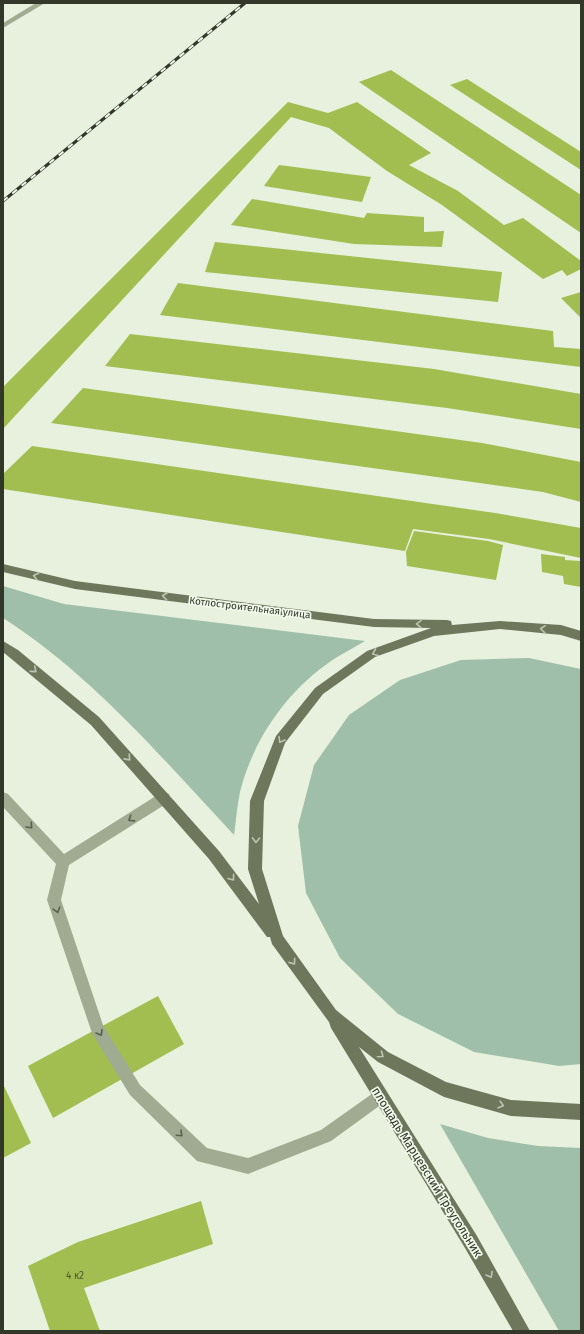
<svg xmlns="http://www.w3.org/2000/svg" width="584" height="1334" viewBox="0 0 584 1334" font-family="'Fira Sans',sans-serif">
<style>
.green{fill:#9fbfaa}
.building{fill:#a2bd50}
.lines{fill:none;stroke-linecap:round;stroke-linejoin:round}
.minor{fill:#a0ab91;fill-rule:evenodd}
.major{fill:#6e775c;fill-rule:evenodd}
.rail-casing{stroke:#32372a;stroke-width:3}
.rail{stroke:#f1f9eb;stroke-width:2;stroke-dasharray:6;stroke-linecap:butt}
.oneway{stroke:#bdc5b2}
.oneway2{stroke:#58604e}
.labels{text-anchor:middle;stroke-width:3.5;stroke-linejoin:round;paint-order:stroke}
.street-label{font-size:10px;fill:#32372a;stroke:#f1f9eb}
.near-number-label{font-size:10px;fill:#4e5834}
.near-street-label{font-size:12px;fill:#32372a;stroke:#f1f9eb}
</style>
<rect width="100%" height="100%" fill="#e7f1de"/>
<g class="green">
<path d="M3,586L64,604L365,641C354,648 341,654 331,661C286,692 253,740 240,792C237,806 236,821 234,835C162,758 92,675 3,618Z"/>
<polygon points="529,658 581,669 581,1064 559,1066 474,1052 398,1014 340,958 306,893 298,826 314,765 349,715 400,680 461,660"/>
<polygon points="440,1124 488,1138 538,1146 581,1148 581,1331 559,1331"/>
</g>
<g class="building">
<polygon points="391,70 581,195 581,233 359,82"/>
<polygon points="467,79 581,152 581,170 450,85"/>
<polygon points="288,102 328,113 357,102 431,153 409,165 458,191 504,225 523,218 581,261 581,269 567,276 562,270 543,279 442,205 387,171 329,128 291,117 3,429 3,387"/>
<polygon points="279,165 371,177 362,202 264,186"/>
<polygon points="252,199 364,218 367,213 424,217 424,232 444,231 442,247 354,244 231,225"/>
<polygon points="215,242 502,272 498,302 205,272"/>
<polygon points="178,283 553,331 554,347 581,349 581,367 160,315"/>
<polygon points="581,292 581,318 561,298"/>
<polygon points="130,334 434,369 581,394 581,429 447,408 105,366"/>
<polygon points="83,388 482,443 581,462 581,502 543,492 51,423"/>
<polygon points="32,446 495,513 581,528 581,558 489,539 413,529 405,551 3,489 3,474"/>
<polygon points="414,531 488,541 503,545 496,580 407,566 406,552"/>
<polygon points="541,554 565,557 565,560 581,561 581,587 564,584 563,576 542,572"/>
<polygon points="158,996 184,1044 53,1118 28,1066"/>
<polygon points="3,1084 31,1143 3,1158"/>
<polygon points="201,1201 213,1244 84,1288 100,1331 50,1331 28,1266 78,1242"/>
</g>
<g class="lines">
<g class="minor">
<polygon points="36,3 45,3 3,28 3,23"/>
<polygon points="3,792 8,794 64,854 159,794 164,792 169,794 170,798 169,802 69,865 61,900 103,1025 140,1085 207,1148 248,1158 321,1130 376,1091 381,1088 386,1091 389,1096 386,1101 331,1141 248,1174 197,1161 130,1095 92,1033 47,900 56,864 3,807"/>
</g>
<polygon class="major" points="3,564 75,581 374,619 447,620 451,621 452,625 500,621 561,625 581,631 581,641 561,635 500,629 434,636 375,657 323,694 285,743 264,801 262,869 283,936 336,1010 388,1052 446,1082 511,1100 581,1104 581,1120 511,1116 444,1097 378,1062 359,1047 477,1236 530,1331 513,1331 465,1248 331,1028 329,1022 272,944 270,937 267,937 209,859 91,725 3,652 3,641 18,650 99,717 219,851 259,904 248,869 250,801 276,736 315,688 367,651 431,628 374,627 75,589 3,572"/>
<g class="rail-casing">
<polyline id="rail" points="3,201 245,3"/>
</g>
<use href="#rail" class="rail"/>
</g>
<defs><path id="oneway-chevron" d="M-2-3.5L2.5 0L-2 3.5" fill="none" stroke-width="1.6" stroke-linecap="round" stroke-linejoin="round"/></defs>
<g class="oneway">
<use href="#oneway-chevron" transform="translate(36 576) rotate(-166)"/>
<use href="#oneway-chevron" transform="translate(165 596) rotate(-173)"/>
<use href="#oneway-chevron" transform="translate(419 624) rotate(-179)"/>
<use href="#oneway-chevron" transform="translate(543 629) rotate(-175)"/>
<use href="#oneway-chevron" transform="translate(375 653) rotate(157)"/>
<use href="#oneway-chevron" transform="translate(34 670) rotate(40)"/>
<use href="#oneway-chevron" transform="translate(281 740) rotate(121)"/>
<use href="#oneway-chevron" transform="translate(128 758) rotate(48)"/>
<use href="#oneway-chevron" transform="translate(256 840) rotate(91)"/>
<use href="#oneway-chevron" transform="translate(232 878) rotate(53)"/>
<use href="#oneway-chevron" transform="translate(293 962) rotate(55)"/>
<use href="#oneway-chevron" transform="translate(381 1055) rotate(35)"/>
<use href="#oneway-chevron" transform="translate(501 1105) rotate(16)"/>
<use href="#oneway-chevron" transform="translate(490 1275) rotate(60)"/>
</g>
<g class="oneway2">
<use href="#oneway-chevron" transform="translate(131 819) rotate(148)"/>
<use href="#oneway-chevron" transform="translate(30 826) rotate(47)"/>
<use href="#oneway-chevron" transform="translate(57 910) rotate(73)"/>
<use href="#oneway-chevron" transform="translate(100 1033) rotate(59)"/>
<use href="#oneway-chevron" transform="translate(180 1134) rotate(43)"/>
</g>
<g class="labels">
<g class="street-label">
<text transform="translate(250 607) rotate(7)" y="4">Котлостроительная улица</text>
</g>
<g class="near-number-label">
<text x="75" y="1279">4 к2</text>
</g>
<g class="near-street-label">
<text transform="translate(427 1172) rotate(58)" y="4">площадь Марцевский Треугольник</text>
</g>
</g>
<rect width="584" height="1334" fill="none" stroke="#32372a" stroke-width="8"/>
</svg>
